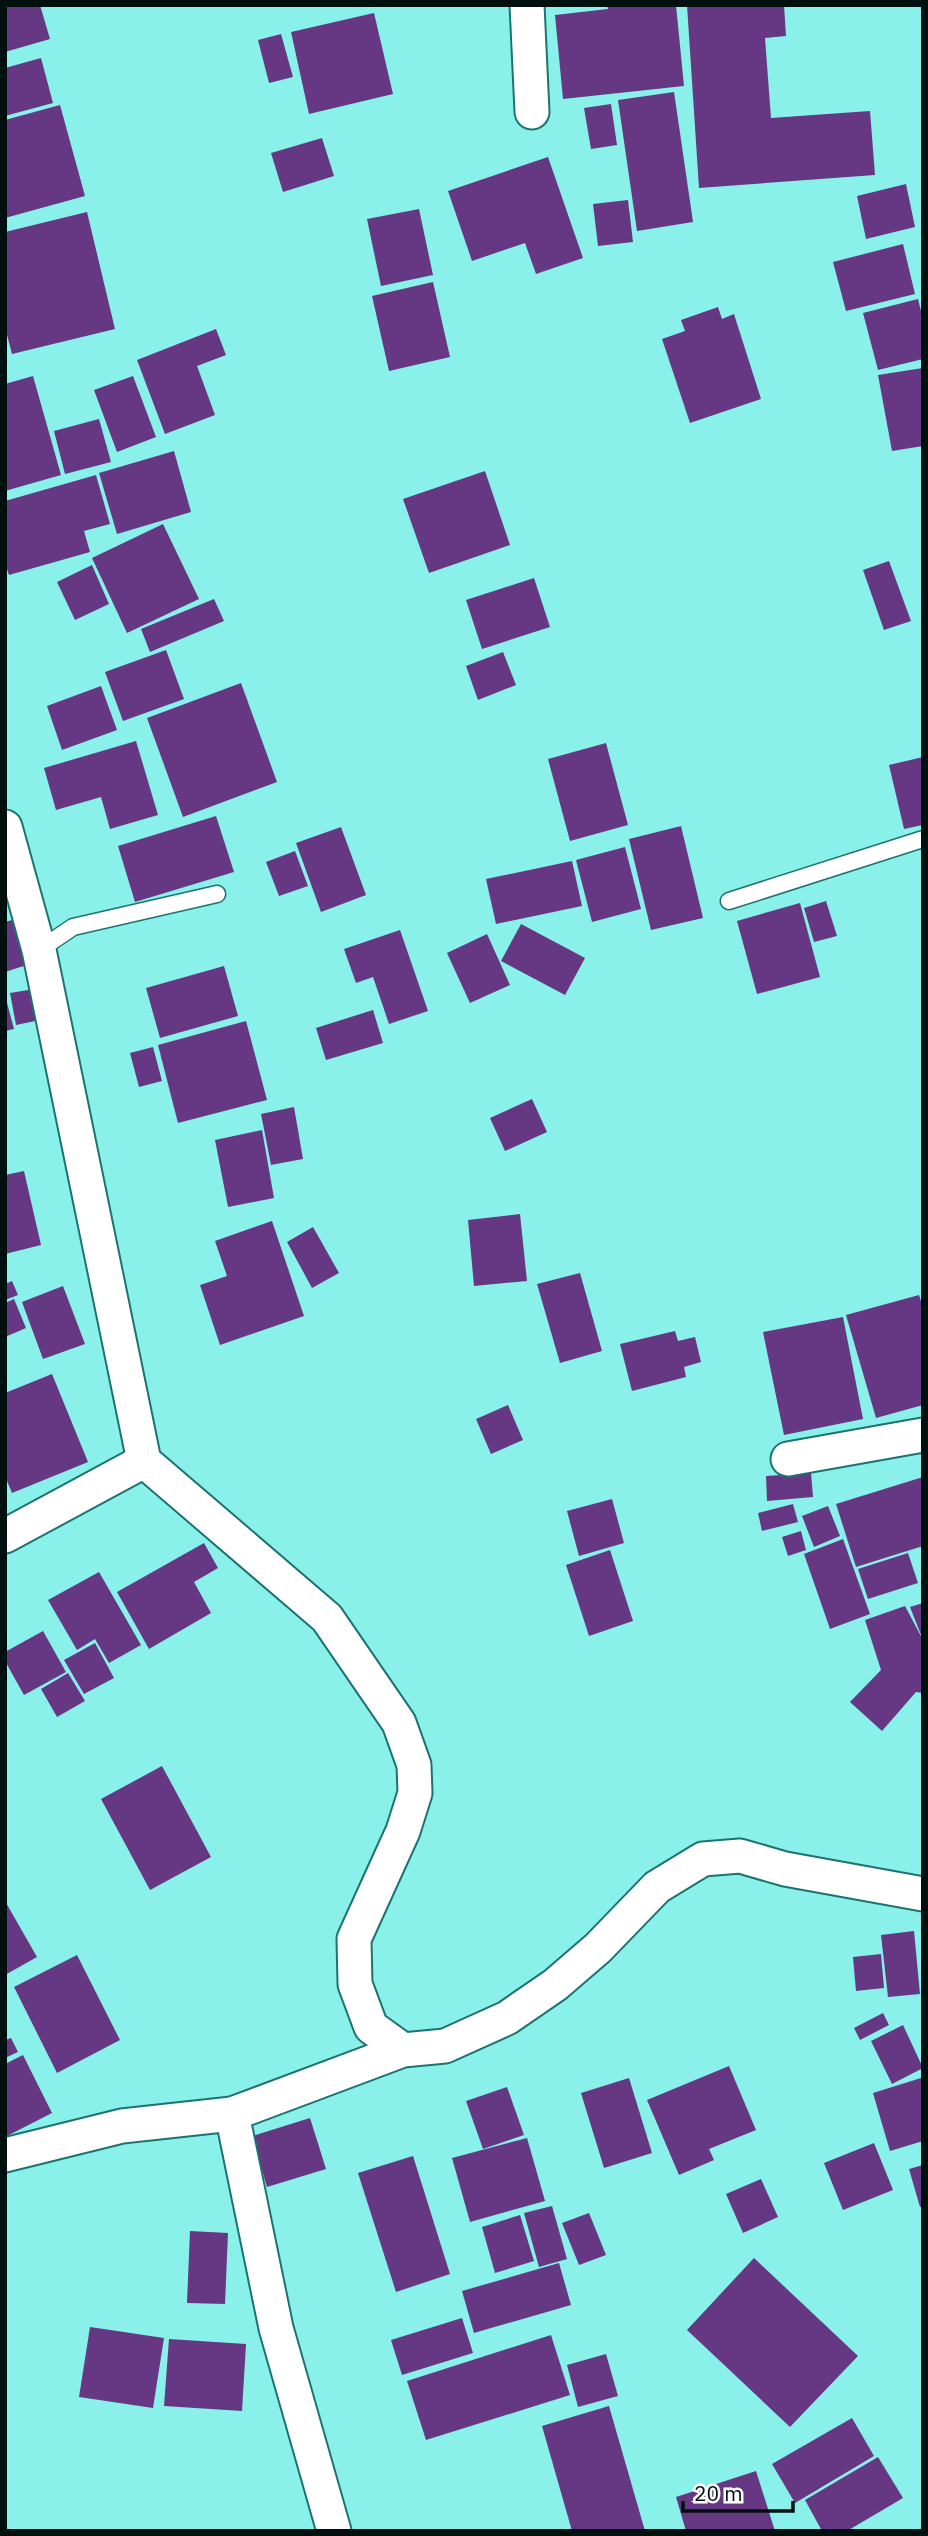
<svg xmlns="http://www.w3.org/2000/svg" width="928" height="2536" viewBox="0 0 928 2536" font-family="'IBM Plex Sans',sans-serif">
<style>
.building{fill:#663883}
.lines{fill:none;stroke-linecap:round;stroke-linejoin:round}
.lane-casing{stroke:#1d736f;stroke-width:19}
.street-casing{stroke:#1d736f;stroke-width:37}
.lane{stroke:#fff;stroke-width:16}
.street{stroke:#fff;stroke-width:33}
</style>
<rect width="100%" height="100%" fill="#89f1ea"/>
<g class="building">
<polygon points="5,5 40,5 50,39 5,52"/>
<polygon points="607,5 676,5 684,86 563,99 555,15 608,9"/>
<polygon points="687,5 784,5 786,36 765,38 771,118 870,111 875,175 699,188"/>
<polygon points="374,13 393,94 309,114 291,32"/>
<polygon points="281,34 293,77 269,83 258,40"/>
<polygon points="41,58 53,103 5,116 5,68"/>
<polygon points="674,92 693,222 637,231 618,100"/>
<polygon points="611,104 617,145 591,149 584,108"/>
<polygon points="60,105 85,196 5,218 5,120"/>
<polygon points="322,138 334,176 283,192 271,153"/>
<polygon points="548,157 583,258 536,274 525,243 472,261 448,191"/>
<polygon points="906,184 915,227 866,239 857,196"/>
<polygon points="628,200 633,242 598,246 593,204"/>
<polygon points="419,209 433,275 381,286 367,219"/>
<polygon points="87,212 115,329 12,354 5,327 5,232"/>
<polygon points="903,244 915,294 846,311 833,262"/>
<polygon points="433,282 450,357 389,371 372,296"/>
<polygon points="918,299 923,319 923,359 878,370 863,313"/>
<polygon points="718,307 722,319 734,314 761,399 690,423 662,339 685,331 681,320"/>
<polygon points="216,329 226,355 197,366 215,415 165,434 137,360"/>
<polygon points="923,368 923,446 892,451 878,375"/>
<polygon points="33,376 61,475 5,491 5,384"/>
<polygon points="133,376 156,437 117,452 94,390"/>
<polygon points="99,419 111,462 65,474 54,431"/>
<polygon points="174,451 191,512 117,534 99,473"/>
<polygon points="485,471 510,545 429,573 403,499"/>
<polygon points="96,475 110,524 84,531 90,552 9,575 5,563 5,501"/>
<polygon points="163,524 199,599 127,633 92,558"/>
<polygon points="889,561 911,621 884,630 863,570"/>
<polygon points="92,565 109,604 75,620 57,582"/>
<polygon points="534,578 550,627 482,649 466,600"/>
<polygon points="214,599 224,621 150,652 141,629"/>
<polygon points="166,650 184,699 123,721 105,672"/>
<polygon points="503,652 516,685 478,700 466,666"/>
<polygon points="241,683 277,782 183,817 147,718"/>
<polygon points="101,686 117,730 62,750 47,706"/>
<polygon points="136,741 158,815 110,829 101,797 56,810 44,768"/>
<polygon points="606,743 628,825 570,841 548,759"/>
<polygon points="923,757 923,825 904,829 889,765"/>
<polygon points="216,816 234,872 135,902 118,846"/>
<polygon points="681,826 703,918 651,930 629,839"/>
<polygon points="341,827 366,895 321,912 296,843"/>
<polygon points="625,847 641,909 592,922 576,860"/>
<polygon points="295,851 308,886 279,896 266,862"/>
<polygon points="572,861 582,906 496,924 486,879"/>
<polygon points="826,901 837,936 814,942 804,908"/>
<polygon points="800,903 820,977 757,994 737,921"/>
<polygon points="23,917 36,962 5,972 5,922"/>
<polygon points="521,924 585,958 565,995 501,961"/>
<polygon points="400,930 428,1011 389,1024 373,977 356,983 344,949"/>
<polygon points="487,934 510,985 470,1003 447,953"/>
<polygon points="224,966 238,1016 160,1038 146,988"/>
<polygon points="40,988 45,1019 16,1025 10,993"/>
<polygon points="6,999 14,1029 5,1031 5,1000"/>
<polygon points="373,1010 383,1043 326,1060 316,1028"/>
<polygon points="246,1021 267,1100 178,1123 158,1045"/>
<polygon points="153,1047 162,1081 139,1087 130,1053"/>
<polygon points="532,1099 547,1132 505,1151 490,1118"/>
<polygon points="294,1107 303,1159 271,1165 261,1114"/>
<polygon points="262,1130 274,1198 228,1207 215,1140"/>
<polygon points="24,1171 41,1245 5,1254 5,1175"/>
<polygon points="520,1214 527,1281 474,1286 468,1220"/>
<polygon points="272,1221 304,1316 220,1345 200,1285 227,1276 215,1241"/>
<polygon points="313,1227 339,1273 312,1288 287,1242"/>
<polygon points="580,1273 602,1351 560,1363 537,1284"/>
<polygon points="12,1281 18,1295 5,1300 5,1284"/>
<polygon points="63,1286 85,1344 43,1359 22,1302"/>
<polygon points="919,1295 923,1308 923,1405 876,1418 846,1315"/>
<polygon points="14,1299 26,1328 5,1337 5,1303"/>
<polygon points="843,1317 863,1419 784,1435 763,1332"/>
<polygon points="675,1331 678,1341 695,1337 701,1362 684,1367 686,1377 632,1391 620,1344"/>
<polygon points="52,1374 88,1462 12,1493 5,1476 5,1393"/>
<polygon points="508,1405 523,1440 491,1454 476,1419"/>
<polygon points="811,1473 813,1497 767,1501 766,1476"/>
<polygon points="923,1477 923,1546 856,1567 836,1504"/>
<polygon points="612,1499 624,1543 579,1556 567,1511"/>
<polygon points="793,1504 798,1522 762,1531 758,1513"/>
<polygon points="828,1506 840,1536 814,1547 802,1516"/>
<polygon points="801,1531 806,1550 788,1556 782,1537"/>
<polygon points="843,1539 870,1614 830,1629 804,1554"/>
<polygon points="204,1543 218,1568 194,1582 211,1613 149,1649 117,1592"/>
<polygon points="610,1550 633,1621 589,1636 566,1565"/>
<polygon points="908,1553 918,1583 868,1599 858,1569"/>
<polygon points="99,1572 141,1645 109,1663 95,1639 77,1650 48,1600"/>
<polygon points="923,1603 923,1640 910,1607"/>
<polygon points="905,1606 923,1640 923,1693 916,1692 882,1731 850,1702 881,1670 865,1620"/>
<polygon points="43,1631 66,1672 24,1695 5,1661 5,1652"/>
<polygon points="95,1643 114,1678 84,1694 64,1660"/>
<polygon points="68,1673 85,1701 57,1717 41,1689"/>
<polygon points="162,1766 211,1857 150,1890 101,1799"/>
<polygon points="5,1901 37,1957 5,1975"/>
<polygon points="914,1931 920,1994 888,1997 881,1935"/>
<polygon points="881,1954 884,1988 856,1991 853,1957"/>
<polygon points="77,1955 120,2040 57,2073 14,1987"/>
<polygon points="883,2013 889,2025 860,2040 854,2028"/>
<polygon points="903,2025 923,2068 892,2084 871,2041"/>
<polygon points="11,2038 18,2052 5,2058 5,2040"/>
<polygon points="23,2055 52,2113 5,2137 5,2064"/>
<polygon points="729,2066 756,2130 709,2149 714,2160 679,2175 647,2100"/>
<polygon points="629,2078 652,2153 604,2168 581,2093"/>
<polygon points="921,2078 923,2141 890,2151 873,2093"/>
<polygon points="507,2087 524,2135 483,2149 466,2101"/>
<polygon points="310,2118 326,2169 267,2187 252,2136"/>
<polygon points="527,2138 545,2201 470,2222 452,2158"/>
<polygon points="874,2143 893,2190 843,2210 824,2163"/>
<polygon points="413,2156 450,2274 396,2292 358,2173"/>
<polygon points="923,2165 923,2206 920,2207 909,2169"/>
<polygon points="761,2179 778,2217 743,2233 726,2194"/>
<polygon points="552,2206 567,2259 539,2267 524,2213"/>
<polygon points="589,2213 606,2255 579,2265 562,2223"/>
<polygon points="520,2215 534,2261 495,2273 482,2227"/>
<polygon points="190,2231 228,2233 225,2304 187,2303"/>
<polygon points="754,2258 858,2356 790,2427 687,2330"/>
<polygon points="559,2263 571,2305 474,2333 462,2291"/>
<polygon points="462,2318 473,2353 402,2375 391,2340"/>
<polygon points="90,2327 164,2338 153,2408 79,2397"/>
<polygon points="551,2335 570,2395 426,2440 407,2381"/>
<polygon points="169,2339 246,2344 242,2411 164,2406"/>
<polygon points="606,2354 618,2396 578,2407 567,2365"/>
<polygon points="609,2406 645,2531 572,2531 542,2426"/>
<polygon points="852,2418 874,2456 795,2503 772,2464"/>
<polygon points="878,2457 903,2498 847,2531 822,2531 805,2500"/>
<polygon points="756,2471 775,2531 686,2531 676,2497"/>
</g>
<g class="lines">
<g class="lane-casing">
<g id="lane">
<polyline points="729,901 923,839"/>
<polyline points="39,950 73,927 217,894"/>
</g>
</g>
<g class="street-casing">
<g id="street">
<polyline points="527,5 532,112"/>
<polyline points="5,827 39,950 144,1461 327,1618 399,1723 414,1765 415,1793 403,1831 354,1939 355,1984 371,2027 403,2050"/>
<polyline points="788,1459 923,1435"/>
<polyline points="5,1536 144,1461"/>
<polyline points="232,2114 276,2328 334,2531"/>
<polyline points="5,2155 122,2126 232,2114 403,2050 445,2046 507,2018 555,1985 598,1948 657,1887 703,1859 740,1856 785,1869 923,1894"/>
</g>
</g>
<use href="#lane" class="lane"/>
<use href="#street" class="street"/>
</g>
<rect width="928" height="2536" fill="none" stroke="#00100f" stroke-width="14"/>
<path d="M683 2501v10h110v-10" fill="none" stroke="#00100f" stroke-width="3.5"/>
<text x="694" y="2501" font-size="21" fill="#00100f" stroke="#fdfdfd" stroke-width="5" paint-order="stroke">20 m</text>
</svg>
